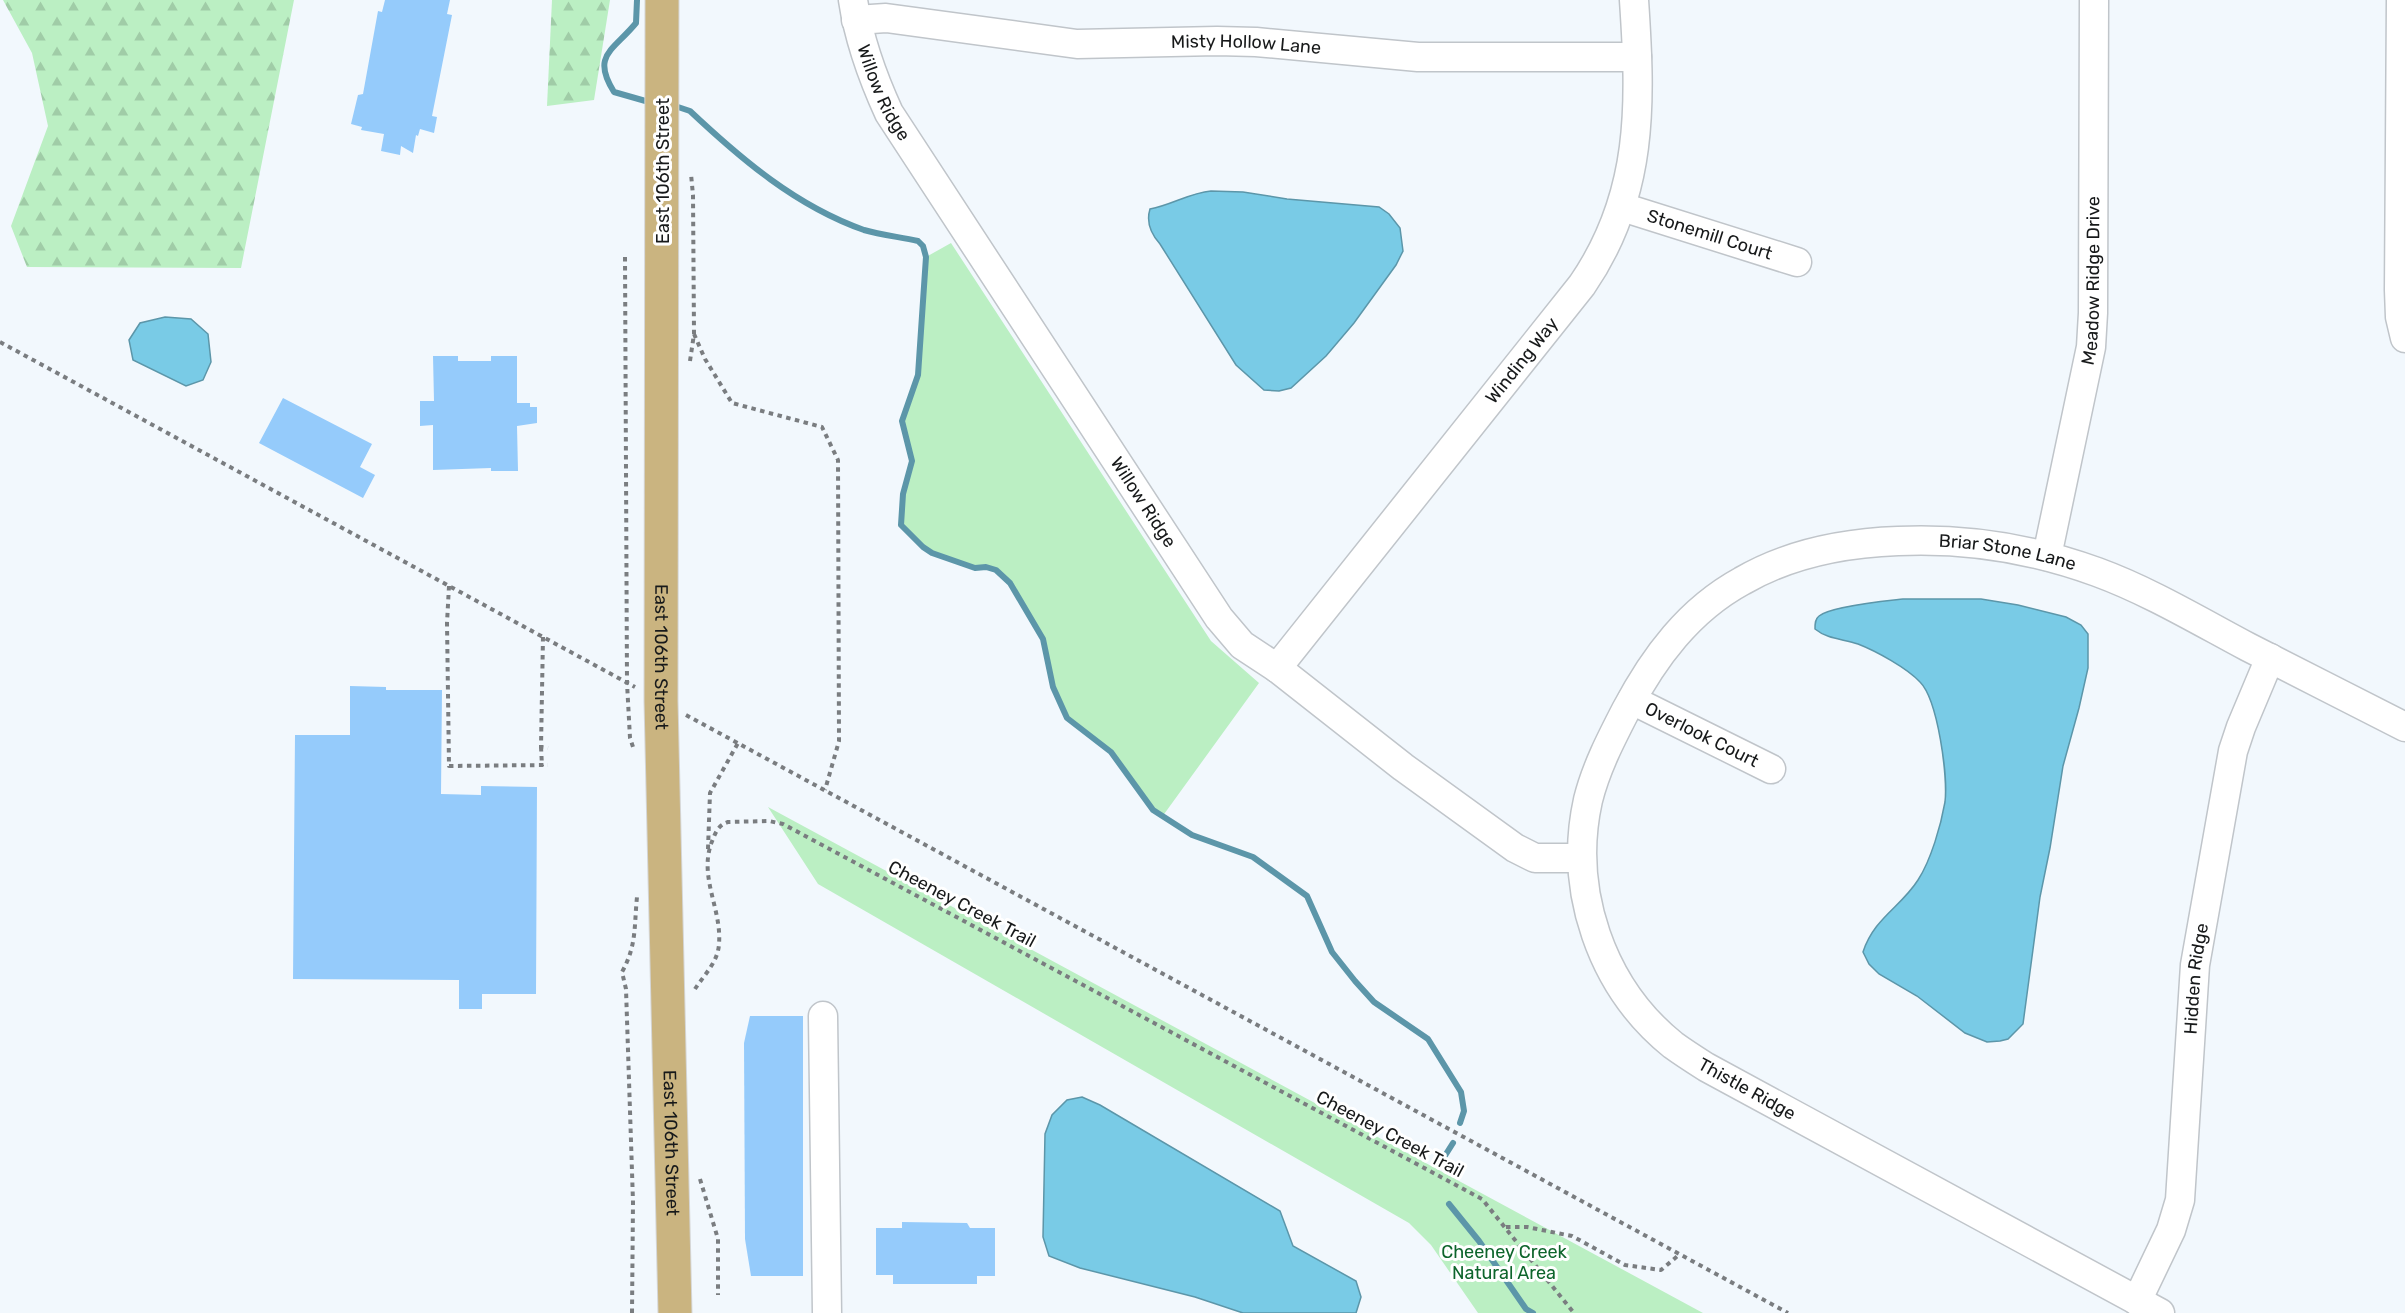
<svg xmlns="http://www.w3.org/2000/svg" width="2405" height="1313" viewBox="0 0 2405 1313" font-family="Rubik,sans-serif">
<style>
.green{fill:#bbefc3}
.forest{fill:url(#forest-firs)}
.water{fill:#79cbe6;stroke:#5c96a9;stroke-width:1.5}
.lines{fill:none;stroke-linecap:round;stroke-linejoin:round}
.stream{stroke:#5c96a9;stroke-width:6}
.building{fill:#95cbfb}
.minor-casing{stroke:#c0c5ca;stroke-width:31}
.major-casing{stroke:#d5d6d6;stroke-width:35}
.path{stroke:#7a7d80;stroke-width:4;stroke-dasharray:4.5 4.5;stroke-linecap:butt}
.minor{stroke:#fff;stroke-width:28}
.major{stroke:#cab480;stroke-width:33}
.labels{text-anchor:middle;stroke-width:6;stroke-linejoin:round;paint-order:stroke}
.street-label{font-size:18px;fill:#17191a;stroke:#fff}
.park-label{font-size:18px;fill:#0e652c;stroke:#fff}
</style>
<defs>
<pattern id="forest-firs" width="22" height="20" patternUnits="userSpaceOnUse" patternTransform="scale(1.5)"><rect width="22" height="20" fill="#bbefc3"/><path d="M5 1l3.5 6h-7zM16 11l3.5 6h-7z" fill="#a0cca7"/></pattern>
</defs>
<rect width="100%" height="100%" fill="#f2f8fd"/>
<g class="green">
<polygon points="951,243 1211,641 1259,683 1162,817 1141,794 1111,752 1067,718 1053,687 1043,639 1010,583 996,570 986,567 975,568 932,553 901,525 903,494 912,461 902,421 918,375 926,257"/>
<polygon points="768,807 1703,1313 1478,1313 1431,1245 1409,1223 818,884"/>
</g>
<g class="forest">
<polygon points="3,0 294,0 241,268 27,267 11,226 48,126 32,53"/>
<polygon points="552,0 610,0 594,100 547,106"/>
</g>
<g class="water">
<path d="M1211,191L1243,192L1287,199L1379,207L1389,214L1400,228L1403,251L1396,265L1354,323L1326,356L1291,388L1279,391L1264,390L1236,365L1160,244C1151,234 1146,222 1150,209C1172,205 1189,193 1211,191Z"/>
<polygon points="165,317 191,319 208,334 211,362 203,380 186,386 133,360 129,340 140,323"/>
<path d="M1903,599H1981L2018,605L2066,617L2081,625L2088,634V668L2079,708L2063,766L2050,848L2040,897L2023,1024L2008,1039L2000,1041L1987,1042L1965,1033L1917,996L1879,974L1869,964L1863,952C1874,918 1901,907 1918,880C1931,860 1941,825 1945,802C1948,777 1938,700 1920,682C1907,668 1876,651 1858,644C1843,639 1827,639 1815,629C1815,624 1815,619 1819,616C1831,606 1886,601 1903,599Z"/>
<polygon points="1082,1097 1100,1105 1280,1211 1293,1246 1356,1281 1361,1297 1356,1313 1243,1313 1195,1297 1080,1268 1049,1256 1043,1237 1045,1134 1052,1115 1067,1100"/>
</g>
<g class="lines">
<g class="stream">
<path d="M637,0L636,23C613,51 591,55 614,92L649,102"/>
<path d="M675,106L690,111C741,159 796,206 864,230C881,235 900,237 918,241L923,246L926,257L918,375L902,421L912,461L903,494L901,525L923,547L932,553L975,568L986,567L996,570L1010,583L1043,639L1053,687L1067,718L1111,752L1153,810L1192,835L1253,857L1307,896L1332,952L1355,981L1374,1002L1428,1039L1461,1092L1464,1111L1460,1123"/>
<polyline points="1441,1162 1453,1143"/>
<polyline points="1449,1204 1479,1241 1526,1309 1533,1313"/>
</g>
</g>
<g class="building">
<polygon points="385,0 450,0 447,14 452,15 432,116 437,117 434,133 420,129 418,136 416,135 413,153 401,146 400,155 381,151 384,134 361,130 362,127 351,124 358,95 363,94 378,11 382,12"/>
<polygon points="433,356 458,356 458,361 491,361 491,356 517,356 517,403 530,403 530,407 537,407 537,423 517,426 518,471 491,471 491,468 433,470 433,425 420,426 420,401 434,401"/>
<polygon points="283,398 372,444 360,467 375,475 363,498 259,443"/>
<polygon points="350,686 386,687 386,690 442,690 441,794 481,795 481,786 537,787 536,994 482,994 482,1009 459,1009 459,980 293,979 295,735 350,735"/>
<polygon points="750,1016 803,1016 803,1276 751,1276 745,1239 744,1043"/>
<polygon points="902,1222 967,1223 970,1228 995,1228 995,1276 977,1276 977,1284 893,1284 893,1275 876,1275 876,1228 902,1228"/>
</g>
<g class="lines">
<g class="minor-casing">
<g id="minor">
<path id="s1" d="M853,0C859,40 872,76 889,113L1219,618L1242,645L1277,668L1403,767L1515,848L1535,858H1581"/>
<polyline points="2401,0 2399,290 2400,317 2405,338"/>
<path id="s2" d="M856,20L886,18L1077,44L1217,41L1256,42L1418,57H1637"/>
<path id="s3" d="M1622,207L1797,262"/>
<path id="s4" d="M2047,556L2091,347L2093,313L2094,0"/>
<path id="s5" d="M1277,668L1582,285C1644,195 1641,104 1634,0"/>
<path id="s6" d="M1632,700L1771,769"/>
<polyline points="823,1016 827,1313"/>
<path id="s7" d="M2137,1301L2171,1230L2180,1200L2195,965L2233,751L2241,727L2270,658"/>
<path id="s8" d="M2160,1313L1706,1067C1695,1060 1684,1053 1673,1045C1601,987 1568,890 1588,800C1596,768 1611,739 1626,710C1654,657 1689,610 1742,581C1790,553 1843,543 1898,541C1965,538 2034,549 2097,572C2149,591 2199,621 2248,647C2300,674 2353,700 2405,727"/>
</g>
</g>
<g class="major-casing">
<g id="major">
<path id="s9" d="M662,0L661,701L675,1313"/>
</g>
</g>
<g class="path">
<polyline points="625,257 627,683 630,738 634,750"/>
<polyline points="694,334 705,359 732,403 822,427 838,460 839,741 825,790"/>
<polyline points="0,342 635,687"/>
<polyline points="690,361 694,334 693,195 691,174"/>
<polyline points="449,586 447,623 449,766 548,765"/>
<polyline points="543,637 541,747 548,748"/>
<polyline points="686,715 1788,1313"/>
<polyline points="541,747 542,766"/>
<polyline points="708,849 710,793 738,743"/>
<path d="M695,989C704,975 718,962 719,944C722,908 697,875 713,839C716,831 719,825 728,822L769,821L783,824L1482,1199L1574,1313"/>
<polyline points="700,1179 718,1239 718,1295"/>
<polyline points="1506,1227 1527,1227 1572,1236 1625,1265 1661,1270 1680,1254"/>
<path d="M632,1313L633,1202L626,989L622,972C637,945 634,926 637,897"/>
</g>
<use href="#minor" class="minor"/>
<use href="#major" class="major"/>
</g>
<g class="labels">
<g class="street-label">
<text dy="6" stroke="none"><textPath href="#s2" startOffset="392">Misty Hollow Lane</textPath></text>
<text dy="6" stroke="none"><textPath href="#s1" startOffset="98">Willow Ridge</textPath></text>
<text transform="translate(663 171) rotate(-90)" y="6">East 106th Street</text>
<text dy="6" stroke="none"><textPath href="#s3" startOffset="92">Stonemill Court</textPath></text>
<text dy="6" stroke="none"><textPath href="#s4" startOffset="280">Meadow Ridge Drive</textPath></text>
<text dy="6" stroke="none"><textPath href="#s5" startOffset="393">Winding Way</textPath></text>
<text dy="6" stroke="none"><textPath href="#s1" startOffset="584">Willow Ridge</textPath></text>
<text dy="6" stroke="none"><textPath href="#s8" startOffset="1376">Briar Stone Lane</textPath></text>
<text dy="6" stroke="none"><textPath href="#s9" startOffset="657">East 106th Street</textPath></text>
<text dy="6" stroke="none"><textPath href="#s6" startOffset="78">Overlook Court</textPath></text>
<text transform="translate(962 904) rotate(28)" y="6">Cheeney Creek Trail</text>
<text dy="6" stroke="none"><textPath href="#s7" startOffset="332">Hidden Ridge</textPath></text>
<text transform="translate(1747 1089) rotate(29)" y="6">Thistle Ridge</text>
<text transform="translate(1390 1134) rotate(28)" y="6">Cheeney Creek Trail</text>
<text dy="6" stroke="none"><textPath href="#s9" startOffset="1143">East 106th Street</textPath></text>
</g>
<g class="park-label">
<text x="1504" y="1258">Cheeney Creek<tspan x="1504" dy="21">Natural Area</tspan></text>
</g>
</g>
</svg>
